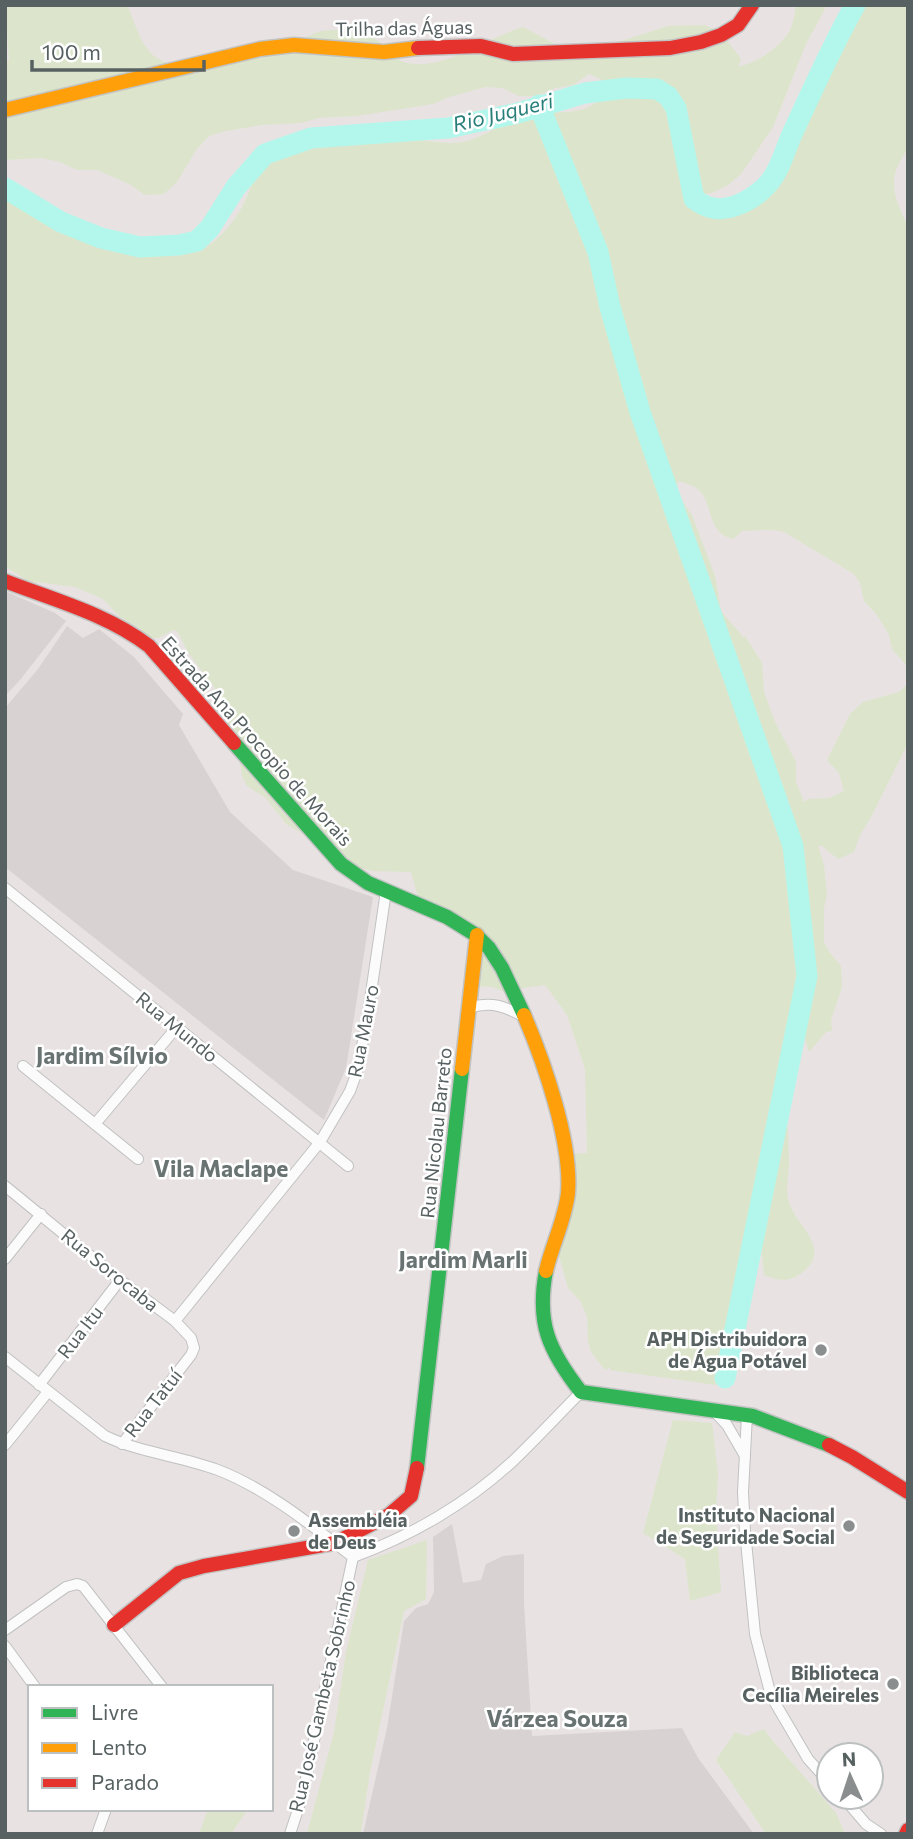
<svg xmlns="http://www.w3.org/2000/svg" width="913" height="1839" viewBox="0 0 913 1839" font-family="Commissioner,sans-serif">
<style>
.industrial{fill:#d8d3d2}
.green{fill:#dce5cb}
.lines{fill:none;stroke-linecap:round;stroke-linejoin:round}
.river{stroke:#b3f7ec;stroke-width:21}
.street-casing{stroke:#c1c1c1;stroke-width:12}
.fast-casing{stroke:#c2c3c3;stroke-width:17}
.slow-casing{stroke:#c2c3c3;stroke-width:17}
.jam-casing{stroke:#c2c3c3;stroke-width:17}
.street{stroke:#fcfbfb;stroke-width:10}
.fast{stroke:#30b455;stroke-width:14}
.slow{stroke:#ff9f0a;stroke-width:14}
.jam{stroke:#e5322d;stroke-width:14}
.poi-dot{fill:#8a8e8e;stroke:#fff;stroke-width:2.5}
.labels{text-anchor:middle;stroke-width:5;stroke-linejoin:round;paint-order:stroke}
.street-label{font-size:19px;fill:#586161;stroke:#fff}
.poi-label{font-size:19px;font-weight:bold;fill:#586161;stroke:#fff;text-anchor:end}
.water-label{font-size:21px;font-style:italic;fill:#287f79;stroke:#fff}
.quarter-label{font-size:23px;font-weight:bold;fill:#697372;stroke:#fff}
</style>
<rect width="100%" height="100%" fill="#e8e3e2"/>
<g class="industrial">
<polygon points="5,591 55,613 66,621 20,680 5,696"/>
<polygon points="67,626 83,638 99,629 134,657 183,714 179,725 230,812 293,870 373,897 346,1068 324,1120 5,867 5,708 38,669"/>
<polygon points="452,1524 463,1583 481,1580 486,1564 503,1556 524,1554 524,1603 532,1736 682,1728 698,1758 754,1834 363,1834 387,1728 404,1621 416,1608 428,1604 434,1592 433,1537"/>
</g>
<g class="green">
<path d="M5,5H127C138,28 141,55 168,63C183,67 280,47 299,41C307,38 314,32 323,31C346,28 370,32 388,48C393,52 397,60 403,62C442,73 487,38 523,27L555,44L594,45L612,44L668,26L704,25L720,31L741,59L738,66C756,64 779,48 789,32C793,25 795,14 796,5H827L806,44L773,127L741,174L728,185L712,193L693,196L700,211L716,218L734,217L749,207L760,193L783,158L787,140L796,124L805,85L822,51L853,5H908V149C885,179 894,196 908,227V667L892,649L889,635L877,615L864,601L860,583L854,574L784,532C770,528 757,531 742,531L733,539C707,533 714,507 700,491C694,485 687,484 679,481L676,486V493L692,515L715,576L721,611L743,637L745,636L762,663L764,692L775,722L796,762V782L804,802L809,799L829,798L844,791L839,773L827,760L850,714L863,702L899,692L908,683V743L870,819L860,835L854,852L838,859L822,846H818L824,865L827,895L824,908V942L830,953L841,966L842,987L831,1020L832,1031L826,1032L809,1052L804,1035L786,1038L766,1133L772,1137L788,1128C788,1140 789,1153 789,1166C788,1177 786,1188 788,1199C794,1226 836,1248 800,1274C788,1283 777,1280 764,1275L757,1204L752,1202L716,1385L610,1370V1367L605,1370L591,1352L588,1341L587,1316L580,1301L568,1288L558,1252L569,1154L587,1153L585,1069L567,1015L545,985L510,990L503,988L505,992L492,987L478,986L482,959L465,931L422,903L417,894L411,872L373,871L351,866L343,853L324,846L286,824L266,798L247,786L242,776L239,754L214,687L189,654L177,631L173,630L158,638H150L139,628L120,617L103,599L75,587L28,581L5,566V186C36,193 66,218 95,231C128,244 169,251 204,247C216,245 238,216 243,205C252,189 253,171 269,160C287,148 314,145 335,142C359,139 386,139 410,139C428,140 448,146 467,141C489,135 508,118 531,114C552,110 586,118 601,97C603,93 605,86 606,82L589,74L573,85L555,88L537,96H519L503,88L485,87L449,97L433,104L357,116L319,118L301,123L262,125L226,131L209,136L196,150L177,182L164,194L145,195L129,184L97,170H77L60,162L42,158L5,160V64L9,61Z"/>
<polygon points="673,1420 712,1423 718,1474 716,1513 721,1592 690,1601 685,1559 643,1533"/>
<polygon points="427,1540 426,1599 404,1611 370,1772 361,1832 360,1834 307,1834 334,1732 346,1652 368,1560"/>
<polygon points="764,1729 773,1741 836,1813 845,1834 766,1834 716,1760 735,1732 747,1736"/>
<polygon points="208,1809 248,1809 231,1834 199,1834"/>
</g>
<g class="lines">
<g class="river">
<polyline points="539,105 598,252 610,307 640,412 793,846 807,976 725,1378"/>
<path d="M5,188L61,222L101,238L140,247L179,245L197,241L210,228L236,187L265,154L311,138L448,128L518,113L585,93L627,88L657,89L668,96L676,108L694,199C699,202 704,206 709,207C727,213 750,201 763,189C780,174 784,151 793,132C813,89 832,46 855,5"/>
</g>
<g class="street-casing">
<g id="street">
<polyline points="5,888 348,1166"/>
<path d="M469,1008C491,1001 505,1006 524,1017"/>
<polyline points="23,1066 138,1159"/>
<polyline points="95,1124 177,1027"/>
<polyline points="5,1186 120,1280 175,1321 191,1338 194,1348 191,1355 122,1444"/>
<polyline points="5,1259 41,1214"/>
<polyline points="175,1321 320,1142 350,1091 357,1072 367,1020 386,891"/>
<path d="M5,1357L105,1436C141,1453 181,1456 218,1470C267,1489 311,1525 353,1557C411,1536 468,1503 513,1461C536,1439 558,1415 581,1392"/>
<polyline points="39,1385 120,1280"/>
<polyline points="714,1411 727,1425 745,1456"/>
<polyline points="747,1415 743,1492 745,1531 755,1634 771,1696 808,1759 829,1782"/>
<polyline points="5,1445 47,1393"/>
<polyline points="5,1630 66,1587 77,1584 83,1586 162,1687"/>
<polyline points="5,1646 35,1687"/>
<polyline points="843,1797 866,1824 881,1834"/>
<polyline points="97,1834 106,1809"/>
<polyline points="290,1834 302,1797 353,1557"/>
</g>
</g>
<g class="fast-casing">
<g id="fast">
<polyline points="234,743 341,864 368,883 447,917 476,935 489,948 502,968 524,1015"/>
<path d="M546,1271C536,1323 549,1351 581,1392L753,1416L829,1445"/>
<polyline points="417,1468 462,1069"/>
</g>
</g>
<g class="slow-casing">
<g id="slow">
<polyline points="5,110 260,49 294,45 384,52 418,48"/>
<path d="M524,1015C544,1062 572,1142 568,1193C565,1220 552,1245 546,1271"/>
<polyline points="462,1069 477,935"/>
</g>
</g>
<g class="jam-casing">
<g id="jam">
<polyline points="418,48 481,46 513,54 670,48 701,42 721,35 738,25 752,5"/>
<path d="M5,581C54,600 107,614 149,646L234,743"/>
<polyline points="829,1445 852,1457 908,1492"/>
<polyline points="114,1625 179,1573 204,1566 335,1543 389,1515 411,1496 417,1468"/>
<polyline points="906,1834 908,1830"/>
</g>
</g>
<use href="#street" class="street"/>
<use href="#fast" class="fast"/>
<use href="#slow" class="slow"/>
<use href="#jam" class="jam"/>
</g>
<g class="poi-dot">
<circle cx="821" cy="1350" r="7"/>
<circle cx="849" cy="1526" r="7"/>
<circle cx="294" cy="1531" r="7"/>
<circle cx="893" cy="1684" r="7"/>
</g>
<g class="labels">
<g class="street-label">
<text transform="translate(404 28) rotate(-1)" y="7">Trilha das Águas</text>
<text transform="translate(257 741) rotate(48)" y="7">Estrada Ana Procopio de Morais</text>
<text transform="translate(177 1027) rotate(39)" y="7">Rua Mundo</text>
<text transform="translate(363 1031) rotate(-79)" y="7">Rua Mauro</text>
<text transform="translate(436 1133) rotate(-84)" y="7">Rua Nicolau Barreto</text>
<text transform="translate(110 1270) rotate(39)" y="7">Rua Sorocaba</text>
<text transform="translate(80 1332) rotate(-52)" y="7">Rua Itu</text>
<text transform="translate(153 1403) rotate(-52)" y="7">Rua Tatuí</text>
<text transform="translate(322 1696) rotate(-77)" y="7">Rua José Gambeta Sobrinho</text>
</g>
<g class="poi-label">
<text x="807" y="1346">APH Distribuidora<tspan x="807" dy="22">de Água Potável</tspan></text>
<text x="835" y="1522">Instituto Nacional<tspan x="835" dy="22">de Seguridade Social</tspan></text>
<text x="308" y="1527" text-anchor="start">Assembléia<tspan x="308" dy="22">de Deus</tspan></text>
<text x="879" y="1680">Biblioteca<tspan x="879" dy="22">Cecília Meireles</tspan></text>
</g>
<g class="water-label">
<text transform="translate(503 113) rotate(-14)" y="7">Rio Juqueri</text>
</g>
<g class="quarter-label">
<text x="102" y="1064">Jardim Sílvio</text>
<text x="221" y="1177">Vila Maclape</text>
<text x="463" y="1268">Jardim Marli</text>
<text x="557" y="1727">Várzea Souza</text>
</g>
</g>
<rect width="913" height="1839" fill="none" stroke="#586161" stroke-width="14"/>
<rect x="28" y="1685" width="245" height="126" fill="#ffffff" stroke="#bcc0c0" stroke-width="2"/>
<rect x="42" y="1708" width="35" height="10" fill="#30b455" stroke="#bcc0c0" stroke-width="2"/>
<text x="91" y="1720" font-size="21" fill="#586161">Livre</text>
<rect x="42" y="1743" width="35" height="10" fill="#ff9f0a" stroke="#bcc0c0" stroke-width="2"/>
<text x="91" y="1755" font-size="21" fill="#586161">Lento</text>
<rect x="42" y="1778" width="35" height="10" fill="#e5322d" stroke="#bcc0c0" stroke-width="2"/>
<text x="91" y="1790" font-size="21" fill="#586161">Parado</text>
<g transform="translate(850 1776) rotate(357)"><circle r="33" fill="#ffffff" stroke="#bcc0c0" stroke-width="2"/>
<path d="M0-5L12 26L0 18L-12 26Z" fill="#8a8e8e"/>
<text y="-10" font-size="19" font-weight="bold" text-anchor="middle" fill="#586161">N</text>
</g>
<path d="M32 60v10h172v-10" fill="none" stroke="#586161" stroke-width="3.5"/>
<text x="42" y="60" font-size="21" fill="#586161" stroke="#ffffff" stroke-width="5" paint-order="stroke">100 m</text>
</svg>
